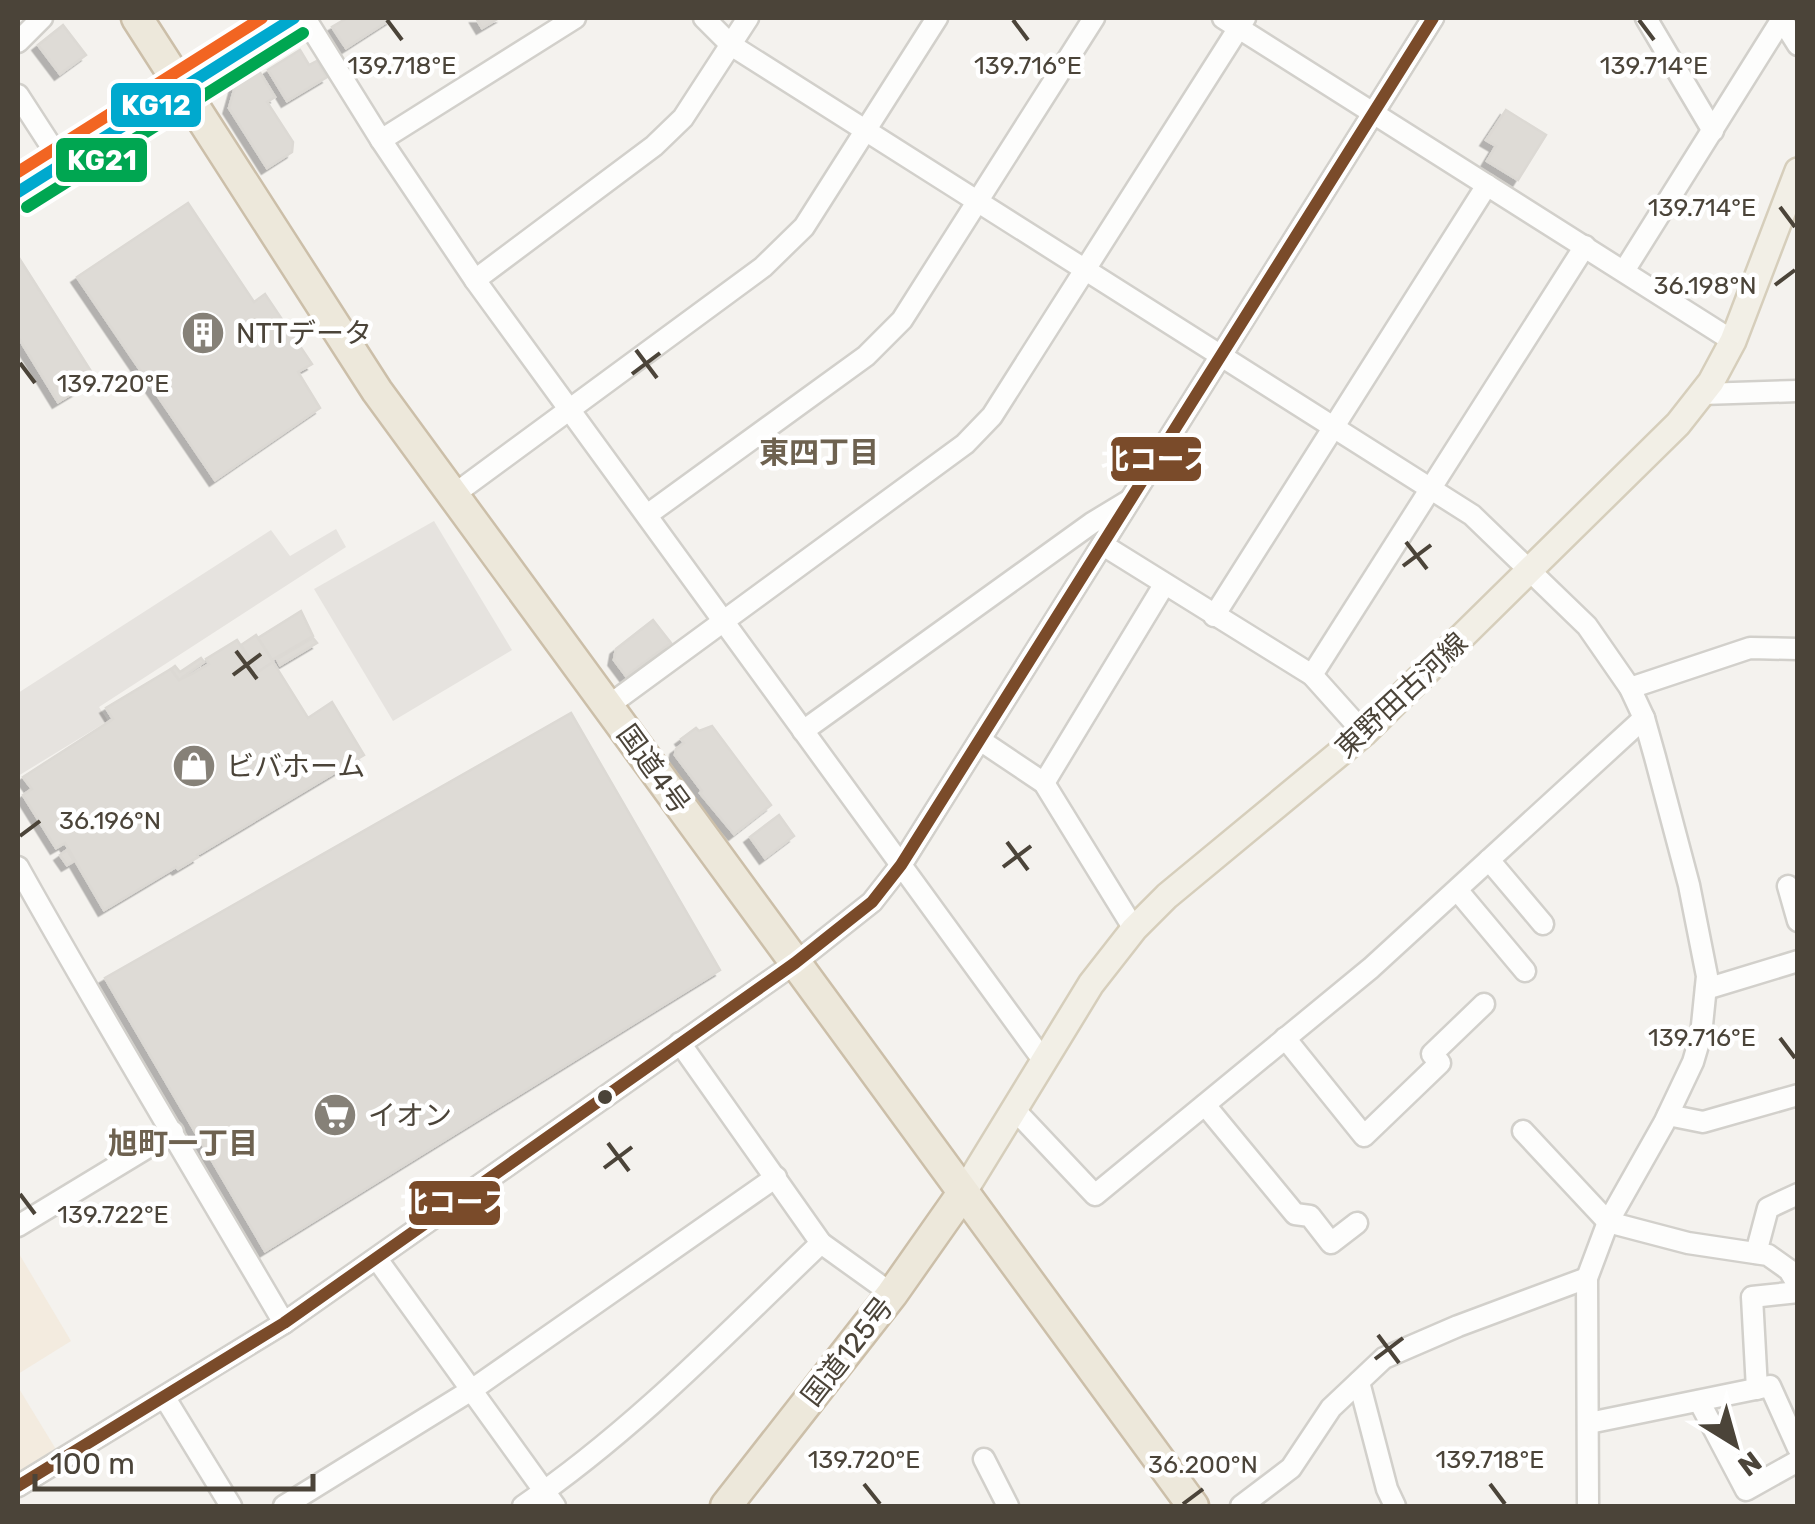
<svg xmlns="http://www.w3.org/2000/svg" width="1815" height="1524" viewBox="0 0 1815 1524" font-family="Rubik,'Noto Sans JP',sans-serif">
<style>
.commercial{fill:#f3ebdf}
.parking{fill:#e6e3df}
.building{fill:#dedbd6;stroke:#dcd9d4;stroke-width:2.5;filter:url(#shadow)}
.lines{fill:none;stroke-linecap:round;stroke-linejoin:round}
.minor-casing{stroke:#d2d0cb;stroke-width:25}
.major-casing{stroke:#d6cebb;stroke-width:30}
.highway-casing{stroke:#ccbfa9;stroke-width:35}
.minor{stroke:#fdfdfc;stroke-width:20}
.major{stroke:#f2efe6;stroke-width:25}
.highway{stroke:#ede8db;stroke-width:30}
.path-bridge{stroke:#d3d2cc;stroke-width:4;stroke-dasharray:5 5;stroke-linecap:butt}
.bus-1-casing{stroke:#fff;stroke-width:20}
.bus-2-casing{stroke:#fff;stroke-width:20}
.bus-3-casing{stroke:#fff;stroke-width:20}
.bus-4-casing{stroke:#fff;stroke-width:20}
.bus-1{stroke:#7a4b2a;stroke-width:12}
.bus-2{stroke:#00a9ce;stroke-width:12}
.bus-3{stroke:#00a651;stroke-width:12}
.bus-4{stroke:#f26522;stroke-width:12}
.ticks{fill:none;stroke:#4b4439;stroke-width:4}
.bus-dot{fill:#4b4439;stroke:#fff;stroke-width:4}
.labels{text-anchor:middle;stroke-width:9;stroke-linejoin:round;paint-order:stroke}
.poi-label{font-size:28px;fill:#4b4439;stroke:#fff;text-anchor:start}
.street-label{font-size:28px;fill:#4b4439;stroke:#fff}
.neighbourhood-label{font-size:30px;font-weight:bold;fill:#6e6250;stroke:#fff}
.ticks-label{font-size:25px;text-anchor:middle;fill:#4b4439;stroke:#fff;stroke-width:9;stroke-linejoin:round;paint-order:stroke}
.line-badge{stroke:#fff;stroke-width:4}
.badge-label{font-size:28px;text-anchor:middle;font-weight:bold;fill:#fff}
</style>
<defs>
<filter id="shadow"><feDropShadow dx="-5.5" dy="5.5" stdDeviation="0" flood-color="#0004"/></filter>
</defs>
<rect width="100%" height="100%" fill="#f4f2ee"/>
<g class="commercial">
<polygon points="18,1252 71,1341 18,1374"/>
<polygon points="18,1387 57,1451 18,1474"/>
</g>
<g class="parking">
<polygon points="434,521 512,650 393,721 314,589"/>
<polygon points="336,529 346,547 99,707 108,721 18,776 18,693 271,530 290,556"/>
</g>
<g class="building">
<polygon points="347,18 390,18 391,19 346,48 332,27"/>
<polygon points="476,18 499,18 482,28"/>
<polygon points="63,25 86,55 60,74 38,45"/>
<polygon points="300,50 309,65 317,61 327,77 287,101 268,70"/>
<polygon points="259,71 275,97 267,102 293,142 292,152 267,168 229,108 235,87"/>
<polygon points="1506,110 1546,135 1518,180 1487,161 1496,146 1486,140"/>
<polygon points="188,203 254,302 265,294 312,364 298,372 320,408 215,480 77,277"/>
<polygon points="19,258 96,379 58,402 18,337"/>
<polygon points="301,611 313,636 272,660 258,638"/>
<polygon points="653,620 671,643 626,676 614,660 616,649"/>
<polygon points="256,635 273,662 258,672 241,645"/>
<polygon points="313,638 317,643 280,665 277,659"/>
<polygon points="237,640 258,672 273,662 308,718 332,702 364,755 197,855 198,857 178,869 176,867 104,910 65,843 56,848 23,795 32,789 23,777 113,719 106,708 171,669 179,680 192,674 209,664 206,659"/>
<polygon points="201,658 204,662 179,680 171,669 175,666 180,672"/>
<polygon points="571,713 720,970 265,1251 105,978"/>
<polygon points="712,726 771,805 734,834 700,793 702,791 675,755 676,749 684,743 681,739 696,728 699,731"/>
<polygon points="779,815 794,836 765,858 750,837"/>
<polygon points="67,850 74,861 67,865 60,855"/>
</g>
<g class="lines">
<g class="minor-casing">
<g id="minor">
<polyline points="305,18 381,140 475,280 1043,1060"/>
<polyline points="704,18 731,45 1472,515 1587,626 1630,688 1644,718 1655,757 1689,885 1707,976 1701,1035 1693,1062 1664,1123 1608,1222 1587,1278 1588,1506"/>
<polyline points="1223,18 1733,341"/>
<polyline points="1646,18 1713,131"/>
<polyline points="1781,18 1798,45"/>
<polyline points="18,42 42,18"/>
<polyline points="18,95 62,163"/>
<polyline points="381,140 575,18"/>
<polyline points="18,192 294,18"/>
<polyline points="1624,271 1782,19"/>
<polyline points="475,280 654,146 683,118 748,18"/>
<polyline points="1702,394 1798,391"/>
<polyline points="452,496 763,267 804,227 937,18"/>
<polyline points="647,515 866,356 902,320 1094,18"/>
<polyline points="1103,545 1312,675 1364,733"/>
<polyline points="1214,616 1487,185"/>
<polyline points="1312,675 1585,246"/>
<polyline points="1630,688 1750,648 1798,649"/>
<polyline points="608,706 965,444 992,416 1245,18"/>
<polyline points="803,731 1092,523 1130,500"/>
<polyline points="980,740 1044,783 1134,929"/>
<polyline points="1044,783 1164,585"/>
<polyline points="1489,860 1543,924"/>
<path d="M18,867C104,1021 195,1171 284,1323"/>
<polyline points="1788,886 1798,921"/>
<polyline points="1458,891 1525,971"/>
<polyline points="1706,989 1798,961"/>
<polyline points="1285,1038 1364,1136 1440,1063 1432,1054 1484,1004"/>
<polyline points="680,1043 821,1243 892,1294"/>
<polyline points="1205,1105 1295,1214 1310,1216 1331,1243 1357,1223"/>
<polyline points="1013,1108 1095,1195 1371,968 1644,718"/>
<polyline points="1668,1115 1703,1122 1798,1095"/>
<polyline points="1523,1131 1608,1222 1688,1243 1768,1255 1789,1270 1798,1285"/>
<polyline points="18,1226 173,1132"/>
<polyline points="1756,1253 1768,1208 1798,1194"/>
<polyline points="377,1259 555,1506"/>
<polyline points="1359,1382 1387,1489 1395,1506"/>
<polyline points="1757,1389 1752,1297 1798,1292"/>
<polyline points="165,1398 231,1506"/>
<polyline points="1699,1401 1746,1490 1798,1461"/>
<polyline points="1589,1423 1770,1386 1798,1448"/>
<polyline points="984,1459 1008,1506"/>
<polyline points="18,1486 284,1323 795,963 872,902 901,865 1433,18"/>
<polyline points="284,1506 473,1389 776,1177"/>
<path d="M523,1506C633,1431 725,1335 821,1243"/>
<polyline points="1241,1506 1291,1468 1331,1408 1384,1358 1458,1326 1587,1278"/>
</g>
</g>
<g class="major-casing">
<polyline id="major" points="963,1193 1091,984 1134,929 1167,896 1364,733 1678,424 1711,382 1733,341 1798,171"/>
</g>
<g class="highway-casing">
<g id="highway">
<polyline points="137,18 377,391 1193,1506"/>
<polyline points="726,1506 892,1294 963,1193"/>
</g>
</g>
<use href="#minor" class="minor"/>
<use href="#major" class="major"/>
<use href="#highway" class="highway"/>
<polygon class="path-bridge" points="198,57 215,85 164,117 147,89"/>
<g class="bus-1-casing">
<polyline id="bus-1" points="18,1486 284,1323 795,963 872,902 901,865 1433,18"/>
</g>
<g class="bus-2-casing">
<polyline id="bus-2" points="18,192 294,18"/>
</g>
<g class="bus-3-casing">
<polyline id="bus-3" points="27,207 303,33"/>
</g>
<g class="bus-4-casing">
<polyline id="bus-4" points="18,172 262,18"/>
</g>
<use href="#bus-1" class="bus-1"/>
<use href="#bus-2" class="bus-2"/>
<use href="#bus-3" class="bus-3"/>
<use href="#bus-4" class="bus-4"/>
</g>
<path class="ticks" d="M387,20L402,40M1013,20L1028,40M1639,20L1654,40M1780,207L1795,227M1775,285L1795,270M636,350L657,378M20,363L35,383M632,374L660,353M1406,542L1427,569M1403,566L1431,545M236,651L257,679M233,675L261,654M20,836L40,821M1007,842L1028,870M1003,867L1031,846M1780,1038L1795,1058M608,1143L629,1171M604,1168L632,1147M20,1194L35,1214M1378,1335L1399,1363M1375,1359L1403,1338M864,1484L880,1504M1490,1484L1505,1504M1183,1504L1203,1489"/>
<defs>
<g id="building-disc" transform="scale(2.25)"><circle r="9.5" fill="#868178" stroke="#fff"/><path d="M-4-6H4V6H1V3H-1V6H-4ZM-2.5-4.3h1.7v1.8h-1.7ZM.8-4.3h1.7v1.8H.8ZM-2.5-1h1.7V.8h-1.7ZM.8-1h1.7V.8H.8Z" fill="#fff"/></g>
<g id="shop-disc" transform="scale(2.25)"><circle r="9.5" fill="#868178" stroke="#fff"/><path d="M-5-2.5h2.3a2.7 3.5 0 0 1 5.4 0H5L5.5 6h-11ZM-1.5-2.5h3a1.5 2.3 0 0 0-3 0Z" fill="#fff"/></g>
<g id="supermarket-disc" transform="scale(2.25)"><circle r="9.5" fill="#868178" stroke="#fff"/><path d="M-6-5.5h2.5l.6 2H6L4.5 2H-2.5L-4.4-4H-6ZM-1.5 3.2a1.3 1.3 0 1 0 .1 0ZM3 3.2a1.3 1.3 0 1 0 .1 0Z" fill="#fff"/></g>
</defs>
<g fill-rule="evenodd">
<use href="#building-disc" x="203" y="333"/>
<use href="#shop-disc" x="194" y="766"/>
<use href="#supermarket-disc" x="335" y="1115"/>
</g>
<circle class="bus-dot" cx="605" cy="1097" r="9"/>
<g class="labels">
<g class="poi-label">
<text x="236" y="343">NTTデータ</text>
<text x="226" y="776">ビバホーム</text>
<text x="368" y="1125">イオン</text>
</g>
<g class="street-label">
<text transform="translate(1401 695) rotate(-43)" y="10">東野田古河線</text>
<text transform="translate(654 769) rotate(54)" y="10">国道4号</text>
<text transform="translate(847 1351) rotate(-52)" y="10">国道125号</text>
</g>
<g class="neighbourhood-label">
<text x="819" y="463">東四丁目</text>
<text x="183" y="1154">旭町一丁目</text>
</g>
</g>
<g class="ticks-label">
<text x="402" y="74">139.718°E</text>
<text x="1028" y="74">139.716°E</text>
<text x="1654" y="74">139.714°E</text>
<text x="1702" y="216">139.714°E</text>
<text x="1705" y="294">36.198°N</text>
<text x="113" y="392">139.720°E</text>
<text x="110" y="829">36.196°N</text>
<text x="1702" y="1046">139.716°E</text>
<text x="113" y="1223">139.722°E</text>
<text x="864" y="1468">139.720°E</text>
<text x="1490" y="1468">139.718°E</text>
<text x="1203" y="1473">36.200°N</text>
</g>
<g class="line-badge">
<rect x="109" y="81" width="94" height="48" rx="10" fill="#00a9ce"/>
<rect x="54" y="136" width="95" height="48" rx="10" fill="#00a651"/>
<rect x="1109" y="435" width="94" height="48" rx="10" fill="#7a4b2a"/>
<rect x="407" y="1179" width="95" height="48" rx="10" fill="#7a4b2a"/>
</g>
<g class="badge-label">
<text x="156" y="115">KG12</text>
<text x="102" y="170">KG21</text>
<text x="1156" y="469">北コース</text>
<text x="455" y="1212">北コース</text>
</g>
<rect width="1815" height="1524" fill="none" stroke="#4b4439" stroke-width="40"/>
<g transform="translate(1735 1444) rotate(143)" stroke="#ffffff" stroke-width="8" paint-order="stroke">
<path d="M0-8L18 38L0 25L-18 38Z" fill="#4b4439"/>
<text y="-15" font-size="28" font-weight="bold" text-anchor="middle" fill="#4b4439">N</text>
</g>
<path d="M35 1474v15h278v-15" fill="none" stroke="#4b4439" stroke-width="5"/>
<text x="50" y="1474" font-size="30" fill="#4b4439" stroke="#ffffff" stroke-width="8" paint-order="stroke">100 m</text>
</svg>
